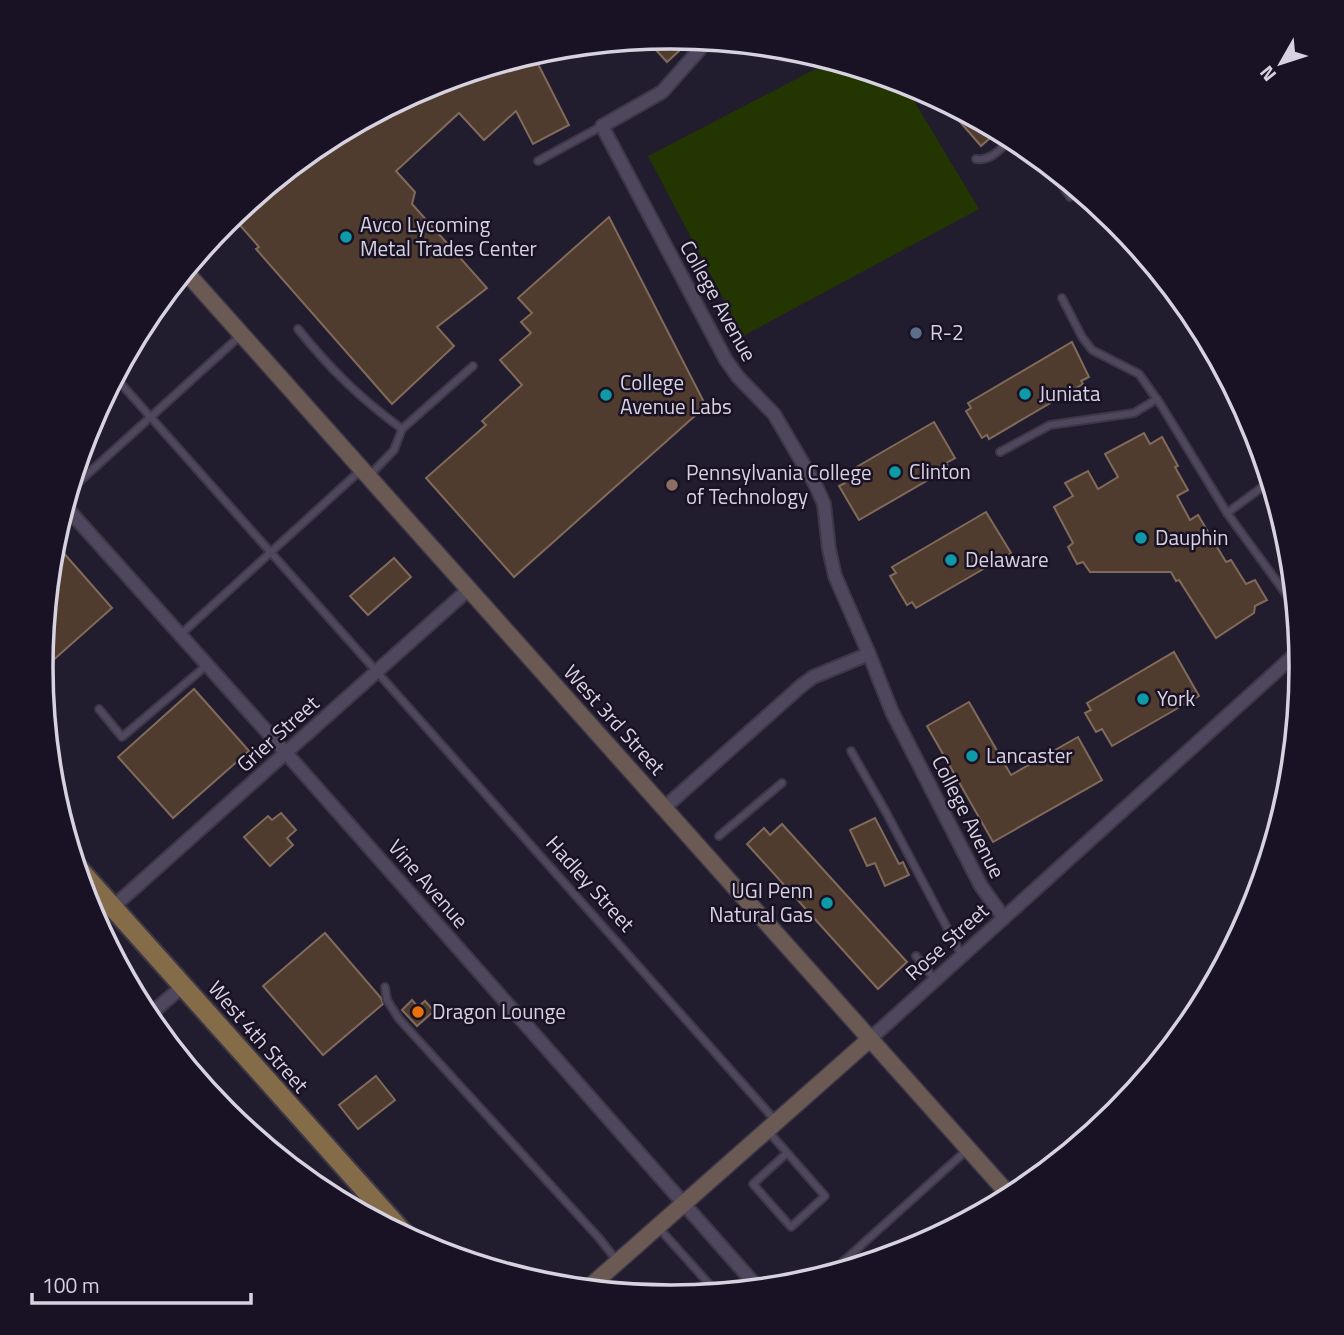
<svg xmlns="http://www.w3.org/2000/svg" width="1344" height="1335" viewBox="0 0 1344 1335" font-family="'Titillium Web',sans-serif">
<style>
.green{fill:#233601}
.building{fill:#503c2e;stroke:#806b5b;stroke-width:2}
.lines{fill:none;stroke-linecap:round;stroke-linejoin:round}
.lane-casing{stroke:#3d3746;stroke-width:10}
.street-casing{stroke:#3d3746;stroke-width:16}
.secondary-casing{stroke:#3d3746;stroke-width:19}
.primary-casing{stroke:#3d3746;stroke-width:23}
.lane{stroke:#4f475d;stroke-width:6}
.street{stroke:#4f475d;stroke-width:12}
.secondary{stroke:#6a5a53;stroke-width:16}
.primary{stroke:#856c49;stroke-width:19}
.culture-dot{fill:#0f9aa8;stroke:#191225;stroke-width:2.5}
.service-dot{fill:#5c6f8a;stroke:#191225;stroke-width:2.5}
.education-dot{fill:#8d6e63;stroke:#191225;stroke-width:2.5}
.food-dot{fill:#e8710a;stroke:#191225;stroke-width:2.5}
.labels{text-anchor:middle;stroke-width:5;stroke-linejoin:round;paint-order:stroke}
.poi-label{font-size:21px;fill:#d7d2e0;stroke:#191225;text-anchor:start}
.street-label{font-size:21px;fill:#d7d2e0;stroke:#191225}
.rim{fill:none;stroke:#d7d2e0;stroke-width:3.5}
</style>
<rect width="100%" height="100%" fill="#221c2f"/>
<polygon class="green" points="833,60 902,81 979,209 743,336 648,156"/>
<g class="building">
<polygon points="672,37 692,39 667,62 646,39"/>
<polygon points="533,54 569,125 533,144 516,111 484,140 459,113 396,171 415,192 412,204 487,288 437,327 454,346 392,404 256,249 259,247 232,216 322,143 431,85"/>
<polygon points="941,100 999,130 981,146"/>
<polygon points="609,217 706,406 514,577 426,478 486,425 482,421 522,385 500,360 531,333 521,322 532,313 518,298"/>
<polygon points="1072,342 1089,377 1081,381 1083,384 989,439 987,435 982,438 966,411 971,408 968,403"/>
<polygon points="934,422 955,458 946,463 949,468 859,520 839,486 845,483 841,476"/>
<polygon points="1144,433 1150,444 1162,437 1178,466 1175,467 1188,490 1177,496 1190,520 1198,515 1226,562 1231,560 1246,584 1255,580 1267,600 1255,606 1254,613 1216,638 1179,580 1176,581 1171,572 1090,572 1083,562 1077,564 1068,547 1073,543 1054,507 1073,496 1065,483 1088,471 1098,489 1118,477 1105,454"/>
<polygon points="986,512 1011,553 916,608 912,602 907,605 890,576 896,573 892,567"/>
<polygon points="54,542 112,608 42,670 41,667"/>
<polygon points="394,558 411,577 368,615 350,596"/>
<polygon points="1174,652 1199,696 1112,746 1102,729 1096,732 1085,713 1091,710 1087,703"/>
<polygon points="194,689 249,751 173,818 118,757"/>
<polygon points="969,702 1011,775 1078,737 1102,780 993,842 927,726"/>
<polygon points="281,813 296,830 287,838 293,845 270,866 244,837 268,816 272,820"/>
<polygon points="875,818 899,864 903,862 909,875 885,886 875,863 867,866 850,830"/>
<polygon points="782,824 907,962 878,989 747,844 764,828 770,835"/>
<polygon points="325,933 381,998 383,1004 323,1055 263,986"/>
<polygon points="412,1000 418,1007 425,1001 434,1011 417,1026 402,1010"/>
<polygon points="376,1076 395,1100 358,1129 339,1105"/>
</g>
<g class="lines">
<g class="lane-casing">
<g id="lane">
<path d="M976,159C991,162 1002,147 1012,138"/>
<polyline points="538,161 602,126"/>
<polyline points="1046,162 1070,197"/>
<polyline points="1062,298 1082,337 1092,350 1139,374 1161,405 1227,513 1297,609"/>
<path d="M298,329C331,370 360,398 402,429"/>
<polyline points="115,377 775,1120"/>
<polyline points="1000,452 1050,425 1134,413 1157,399"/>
<polyline points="370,475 394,450 402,429 473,366"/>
<polyline points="70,490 240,336"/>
<polyline points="1227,513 1265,485"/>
<polyline points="180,635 362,469"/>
<polyline points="99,709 122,737 207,665"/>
<polyline points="851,751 887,814 962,956"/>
<polyline points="719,836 782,783"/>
<polyline points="916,956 935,980"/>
<polyline points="385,987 387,1000 399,1019 599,1238 618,1262"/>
<polyline points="768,1131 825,1196 791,1227 753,1184 787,1153"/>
<polyline points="658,1227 718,1294"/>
<polyline points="826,1277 968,1149"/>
</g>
</g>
<g class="street-casing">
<g id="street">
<polyline points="65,506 286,753 760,1290"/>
<polyline points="869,654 892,712 981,886 1004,918"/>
<polyline points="664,808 801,686 813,677 869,654 835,576 829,549 824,504 815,484 774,414 738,377 726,360 602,126 662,92 708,40"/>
<polyline points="113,907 469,589"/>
<polyline points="147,1017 183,986"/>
<polyline points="870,1039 1301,649"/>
</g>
</g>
<g class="secondary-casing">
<g id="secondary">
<polyline points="185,271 1012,1198"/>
<polyline points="586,1290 870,1039"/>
</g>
</g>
<g class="primary-casing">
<polyline id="primary" points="76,866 407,1237"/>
</g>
<use href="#lane" class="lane"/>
<use href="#street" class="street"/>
<use href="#secondary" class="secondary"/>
<use href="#primary" class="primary"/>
</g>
<g class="culture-dot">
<circle cx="346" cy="237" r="7"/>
<circle cx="1025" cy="394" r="7"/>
<circle cx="606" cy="395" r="7"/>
<circle cx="895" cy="472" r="7"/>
<circle cx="1141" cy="538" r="7"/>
<circle cx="951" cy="560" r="7"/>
<circle cx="1143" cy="699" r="7"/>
<circle cx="972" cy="756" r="7"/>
<circle cx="827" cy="903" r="7"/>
</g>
<circle class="service-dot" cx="916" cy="333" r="7"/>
<circle class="education-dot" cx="672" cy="485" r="7"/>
<circle class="food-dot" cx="418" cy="1012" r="7"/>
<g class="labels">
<g class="poi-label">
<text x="360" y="232">Avco Lycoming<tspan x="360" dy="24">Metal Trades Center</tspan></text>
<text x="930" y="340">R-2</text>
<text x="620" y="390">College<tspan x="620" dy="24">Avenue Labs</tspan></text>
<text x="1039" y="401">Juniata</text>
<text x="909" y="479">Clinton</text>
<text x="686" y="480">Pennsylvania College<tspan x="686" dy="24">of Technology</tspan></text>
<text x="1155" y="545">Dauphin</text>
<text x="965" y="567">Delaware</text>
<text x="1157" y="706">York</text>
<text x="986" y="763">Lancaster</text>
<text x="813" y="898" text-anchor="end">UGI Penn<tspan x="813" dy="24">Natural Gas</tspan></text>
<text x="432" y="1019">Dragon Lounge</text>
</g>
<g class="street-label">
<text transform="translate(718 301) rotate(61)" y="7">College Avenue</text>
<text transform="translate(614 720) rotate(48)" y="7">West 3rd Street</text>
<text transform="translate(278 734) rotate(-42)" y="7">Grier Street</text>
<text transform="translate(968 817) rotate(63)" y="7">College Avenue</text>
<text transform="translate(428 884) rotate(49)" y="7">Vine Avenue</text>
<text transform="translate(590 884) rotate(48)" y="7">Hadley Street</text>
<text transform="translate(947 942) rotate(-42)" y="7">Rose Street</text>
<text transform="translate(258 1037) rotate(49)" y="7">West 4th Street</text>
</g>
</g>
<path d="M0 0H1344V1335H0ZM53 667a618 618 0 1 1 1236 0a618 618 0 1 1-1236 0Z" fill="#191225" fill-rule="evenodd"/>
<path class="rim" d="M53 667a618 618 0 1 1 1236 0a618 618 0 1 1-1236 0Z"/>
<g transform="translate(1281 63) rotate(231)" stroke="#191225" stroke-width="5" paint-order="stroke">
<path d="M0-5L12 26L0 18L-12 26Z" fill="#d7d2e0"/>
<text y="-10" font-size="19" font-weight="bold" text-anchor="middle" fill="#d7d2e0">N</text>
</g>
<path d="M32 1293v10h219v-10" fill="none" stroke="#d7d2e0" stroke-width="3.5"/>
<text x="42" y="1293" font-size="21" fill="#d7d2e0" stroke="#191225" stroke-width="5" paint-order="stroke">100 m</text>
</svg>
